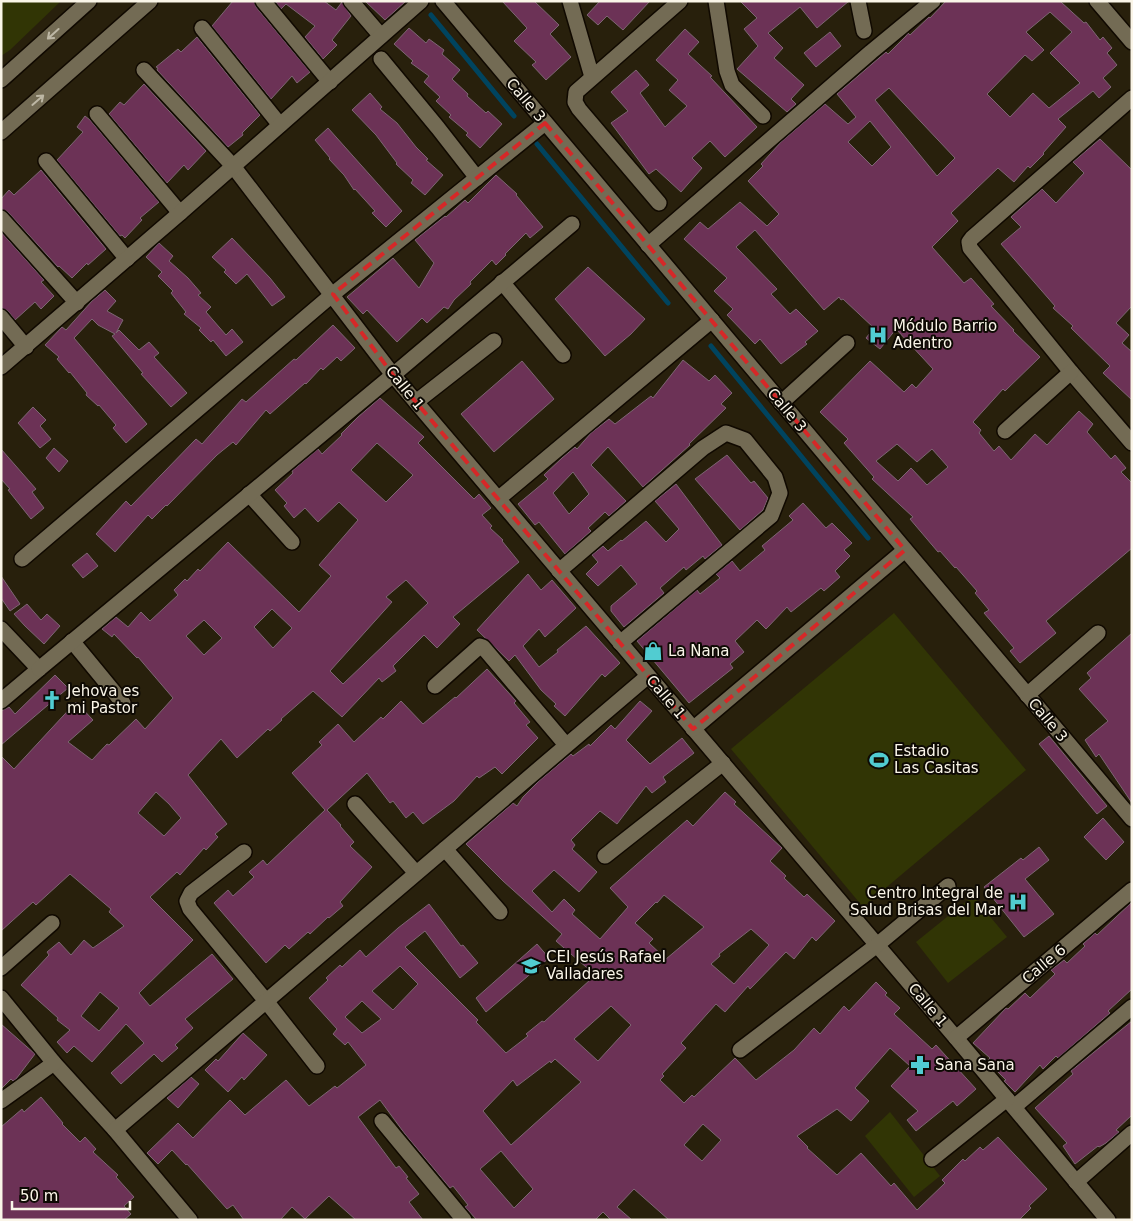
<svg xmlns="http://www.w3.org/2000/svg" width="1133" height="1221" viewBox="0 0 1133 1221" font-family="'DejaVu Sans',sans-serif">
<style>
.green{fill:#313505}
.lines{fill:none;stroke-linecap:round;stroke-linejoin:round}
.stream{stroke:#00445f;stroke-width:5}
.building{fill:#6c3256;stroke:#7d6673;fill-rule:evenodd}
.minor-casing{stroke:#100900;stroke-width:18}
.minor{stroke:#736b54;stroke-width:15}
.oneway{stroke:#bdb7a5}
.marked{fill:none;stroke:#d62828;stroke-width:4;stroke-dasharray:10 6;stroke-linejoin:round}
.labels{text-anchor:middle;stroke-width:4;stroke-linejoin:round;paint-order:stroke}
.street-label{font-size:15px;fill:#faf5e8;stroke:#0e0a04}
.poi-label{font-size:15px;fill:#faf5e8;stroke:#0e0a04;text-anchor:start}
</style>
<rect width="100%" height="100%" fill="#28200c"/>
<g class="green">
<polygon points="1,1 61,1 10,50 1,56"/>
<polygon points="894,613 1026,770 863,907 731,749"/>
<polygon points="973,896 1007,937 948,983 916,942"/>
<polygon points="890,1112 940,1176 914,1197 865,1136"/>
</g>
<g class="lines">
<g class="stream">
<polyline points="431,15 514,116"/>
<polyline points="537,144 668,303"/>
<polyline points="711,346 868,538"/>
</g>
</g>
<g class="building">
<polygon points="233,1 254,1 256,7 310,72 297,83 292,76 271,99 212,26"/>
<polygon points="275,1 324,1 336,10 342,2 351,16 332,40 337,45 323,59 305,37 315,26 286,4 281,9"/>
<polygon points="365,1 406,1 385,20"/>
<polygon points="502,1 534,1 559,25 550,34 571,57 546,80 532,65 536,62 514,41 527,28"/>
<polygon points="600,1 650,1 623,30 607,16 598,25 587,15"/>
<polygon points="740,1 849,1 817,28 800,7 768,33 783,48 774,58 804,85 791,99 796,104 787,112 737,69 758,46 744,29 757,18"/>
<path d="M946,1H1062L1061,2L1084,23L1086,22L1100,40L1103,37L1112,48L1107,53L1117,65L1103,78L1111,87L1099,98L1093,91L1058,119L1066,127L1043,153L1044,154L1030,168L1028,166L1014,182L998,168L951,213L958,221L932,247L964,283L971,278L994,304L991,306L1014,330L1013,331L1040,357L1005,391L1003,389L973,422L981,430L979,433L994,451L999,446L1011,460L1035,434L1047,445L1079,411L1093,424L1087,432L1111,459L1115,455L1126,468L1121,472L1132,483V548L1046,621L1056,633L1020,663L1010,651L1014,648L984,613L989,610L975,593L977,591L956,567L955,568L940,551L938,552L910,519L913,517L872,479L874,477L844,443L848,439L820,412L870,361L904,392L912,384L916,388L933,369L896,329L880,349L866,338L874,328L843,299L841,300L839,297L824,310L755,230L736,247L777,289L771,294L790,314L796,309L818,331L805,342L807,344L781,364L760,339L755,344L727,315L733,309L714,291L727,278L684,239L700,222L708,229L740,202L767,226L779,214L748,181L763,166L761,164L781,142L825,104L848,124L856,117L837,94L886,52L888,54L906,36L908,33L910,35L929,17L930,18ZM1050,12L1072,32L1050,53L1080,83L1049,108L1033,93L1010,117L987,94L1025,55L1032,61L1044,50L1026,32ZM889,88L955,158L937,176L875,100ZM870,121L891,147L872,166L848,142ZM897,444L917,462L932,449L948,467L927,485L911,468L898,481L876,461Z"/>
<polygon points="409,28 426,43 429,39 444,50 442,54 460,70 452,79 468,94 467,96 486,113 488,111 502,124 480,148 466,135 468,133 449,117 451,115 436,101 440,97 424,82 429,76 411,63 413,61 394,44"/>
<polygon points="685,29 699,42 688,54 712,76 710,77 757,127 725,157 710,141 692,158 702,168 681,192 656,169 649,174 611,123 628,111 611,92 636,70 649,85 640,93 665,127 687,106 669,90 678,80 656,60"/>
<polygon points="830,32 841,46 816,67 804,53"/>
<polygon points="197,37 260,115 242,133 243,135 228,147 157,70 158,68 156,67 178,49 181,52"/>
<polygon points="144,84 206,151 188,170 184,165 167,183 109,114 120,102 124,105"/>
<polygon points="370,93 382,107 380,109 397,123 416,147 428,159 426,160 443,175 425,195 411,183 413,180 396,164 397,163 376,135 352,110"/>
<polygon points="85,116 90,120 159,202 140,218 142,220 125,238 122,235 120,236 57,160 83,132 77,127"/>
<polygon points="328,128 402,211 386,227 372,213 375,211 355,189 354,190 344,175 329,159 330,158 315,140"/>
<polygon points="1100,139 1132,170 1132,306 1116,323 1129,335 1122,343 1132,352 1132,400 1103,373 1110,366 1071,328 1073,326 1053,308 1055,306 1001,244 1021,227 1011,217 1042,189 1056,203 1084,173 1073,162"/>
<polygon points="41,170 106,249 88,265 87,263 72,278 59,266 58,267 8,212 1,209 1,199 9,190 14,195"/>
<polygon points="496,175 517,194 516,195 543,227 530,238 526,233 505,254 506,255 496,265 492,260 470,282 471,284 454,300 448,309 444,307 427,323 422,318 397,342 367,310 363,314 347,297 393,258 419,288 434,263 415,240 445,216 446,217 465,200 468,203"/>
<polygon points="1,232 44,280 41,282 54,296 41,309 35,302 15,320 8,311 1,308"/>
<polygon points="232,238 270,278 285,297 272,306 247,274 236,284 224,272 226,270 212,257"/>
<polygon points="159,243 173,256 169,261 188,278 201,293 198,295 211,307 206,312 226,335 232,329 243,342 226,356 213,340 211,342 199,330 201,328 184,314 186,312 171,293 173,291 158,276 162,272 146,257"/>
<polygon points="588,267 645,319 631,334 605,356 555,299"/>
<polygon points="105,290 116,301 107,311 123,320 116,333 119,330 139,350 149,342 159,353 154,357 187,393 171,407 141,374 143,373 112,336 115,334 98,325 92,319 74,338 147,424 126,443 113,428 116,425 99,405 98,406 86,395 87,393 70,372 69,373 57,359 59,357 45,345 62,327 66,330 92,301"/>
<polygon points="333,325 355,348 341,361 337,357 323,370 321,368 306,384 305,383 270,414 266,410 236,445 233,442 217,455 167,506 166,505 152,519 148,515 115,552 96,534 126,501 131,506 196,439 202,444 242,399 246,402 294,359 296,360"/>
<path d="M683,360L709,381L715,375L732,393L721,404L726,408L689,444L690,445L643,487L608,447L591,465L626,501L609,516L605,512L588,528L591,531L565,554L539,522L535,525L518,504L548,479L544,475L562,458L575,447L577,449L591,433L609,419L615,424L651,396L653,398ZM573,472L589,494L569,514L553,493Z"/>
<polygon points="522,361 554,399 494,452 461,414"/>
<path d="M380,398L424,437L418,443L474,499L479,494L491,508L482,515L492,526L490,528L503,540L502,541L519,562L453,617L460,624L437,648L424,635L393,666L396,671L382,682L379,678L342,717L313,691L281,719L282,720L270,731L268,729L237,758L221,739L188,775L227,824L215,834L218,837L206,850L204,848L180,875L177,872L150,897L193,940L139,993L150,1006L212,954L233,979L185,1019L193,1028L175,1045L178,1048L162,1062L154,1054L121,1084L111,1073L144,1043L126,1024L92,1062L74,1046L67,1053L57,1042L70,1030L57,1020L58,1018L21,985L49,955L47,952L59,942L71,955L84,940L93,948L124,926L109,912L111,909L70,874L36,905L33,902L1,931V756L14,769L76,702L93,720L68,742L92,760L107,744L109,745L136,719L145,729L173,698L138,657L137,658L114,634L112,637L102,629L116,617L128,627L141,612L150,621L178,595L174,590L185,579L187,581L198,569L200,571L228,542L299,612L331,576L319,565L358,520L339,502L318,522L305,508L294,518L284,506L287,503L275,490L293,473L292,471L318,449L322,454L342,435L341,434L358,417ZM377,443L413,475L386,502L351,470ZM406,580L428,603L343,684L330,671L392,602L386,597ZM272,609L292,628L273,648L254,627ZM204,620L222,638L204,655L186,636ZM156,792L169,804L181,818L164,836L138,813ZM100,992L119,1008L99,1031L81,1016Z"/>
<polygon points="33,407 46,420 40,426 51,439 40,448 18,423"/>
<polygon points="54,448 68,461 59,472 46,458"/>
<polygon points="1,449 36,489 32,492 44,508 31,519 8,490 10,489 1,479"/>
<polygon points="727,455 751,483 754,481 768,498 763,510 740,530 695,479"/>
<polygon points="676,484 722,545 705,559 703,556 686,570 684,567 660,588 664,593 624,627 611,611 611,606 637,584 621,565 598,586 586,574 598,562 592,555 603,546 608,551 621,540 622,541 646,521 666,542 679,529 655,501"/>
<polygon points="803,503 826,528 832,523 852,543 844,550 850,556 835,571 840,577 824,591 821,588 791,612 787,607 766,629 757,620 735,641 744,652 730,664 733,668 689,703 637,641 697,590 700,594 720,578 716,574 732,561 740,571 765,550 762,546 793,520 789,516"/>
<polygon points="87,553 98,566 83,578 72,565"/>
<polygon points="528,574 541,590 552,580 576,608 545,637 539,629 523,646 539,667 558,652 557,650 586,626 620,663 605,677 602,674 565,716 554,706 556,704 541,690 515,655 509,661 477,630"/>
<polygon points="1,576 20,604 10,611 1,598"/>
<polygon points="27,604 41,620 47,614 60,626 44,644 25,626 14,614"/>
<polygon points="1132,633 1132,803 1099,754 1096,757 1085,740 1108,721 1079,689 1091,678 1087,673"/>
<polygon points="487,669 516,701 514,703 530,722 526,725 538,738 502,774 495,767 479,778 477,776 454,801 423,824 413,812 406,818 393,801 390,803 367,773 327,810 341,825 340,826 354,842 350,846 372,867 340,902 343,906 329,918 328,917 310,934 308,932 289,949 285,945 266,963 214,903 228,890 233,896 254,877 249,872 263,860 267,865 325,810 292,773 322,745 319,742 338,724 354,742 381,717 383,719 401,701 423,724 455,697 456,698"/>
<polygon points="55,675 68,688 1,745 1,711 9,707 15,714"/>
<path d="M640,701L652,711L626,740L650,764L682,738L694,753L663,777L666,782L652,793L646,786L617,824L600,811L571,840L575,845L572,849L597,872L579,892L554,870L532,891L552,912L564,899L575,910L572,914L600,939L628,907L610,888L687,820L693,826L725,792L736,802L734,804L782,848L770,861L786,876L784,878L804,897L807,894L835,921L816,941L812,937L794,959L786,952L750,989L748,986L725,1012L716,1004L681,1043L686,1048L662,1074L664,1076L660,1080L684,1103L692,1095L694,1097L735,1058L756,1080L794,1050L814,1028L820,1034L844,1006L849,1011L876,982L887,993L885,995L900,1008L894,1014L932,1049L936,1045L976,1089L957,1106L953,1101L916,1131L907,1120L918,1111L891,1086L910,1066L890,1048L855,1088L869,1101L851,1121L837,1109L797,1136L808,1147L807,1148L837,1175L861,1153L891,1186L894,1183L917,1210L945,1183L942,1180L963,1159L965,1161L980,1147L983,1150L998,1137L1047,1189L1029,1206L1031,1208L1019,1220H669L634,1189L617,1207L632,1220H611L603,1212L595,1220H477L465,1207L468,1205L453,1186L450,1188L405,1134L380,1100L358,1117L396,1168L399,1166L408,1177L406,1178L419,1194L409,1202L423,1220H356L329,1196L305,1219L292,1207L280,1220H244L233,1205L227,1209L187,1164L186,1165L172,1150L158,1164L147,1153L178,1123L193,1138L230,1100L245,1115L286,1080L309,1106L335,1086L337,1088L366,1065L348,1042L345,1045L333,1034L337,1029L309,998L328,980L326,978L340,965L342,967L360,950L366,957L398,928L429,904L461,946L463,945L478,963L460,978L425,931L405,947L478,1020L476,1022L506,1053L528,1036L526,1034L542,1021L544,1022L591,979L589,978L593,973L556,941L562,934L503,881L466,844L513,803L517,806L523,797L539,781L571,754L573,756L589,744L590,746L611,725L615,729ZM664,895L704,927L666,959L649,943L653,939L635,923L656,902L657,903ZM751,929L769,945L734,984L711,964L720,956L719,954ZM400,966L418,984L393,1010L372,991ZM362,1001L381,1019L362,1033L345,1017ZM611,1006L631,1025L598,1061L574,1039ZM555,1059L581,1082L511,1145L483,1111L513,1080L517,1086L550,1061L551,1063ZM703,1124L721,1140L702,1161L684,1145ZM501,1151L533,1189L514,1208L480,1169Z"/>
<polygon points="1049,736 1107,806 1097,814 1039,744"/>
<polygon points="1103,818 1124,842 1106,860 1084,837"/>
<polygon points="1039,847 1049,860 1025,879 1054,914 1024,937 984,887 1021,858 1023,860"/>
<polygon points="1132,902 1132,989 1108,1011 1110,1013 1058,1058 1056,1056 1043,1069 1040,1065 1015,1092 1004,1081 1006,1080 987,1061 990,1058 973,1043 1006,1008 1008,1009 1025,993 1030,998 1055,974 1051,970 1064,960 1067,963 1085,946 1083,944 1094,934 1095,933 1097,935"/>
<polygon points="537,944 549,958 486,1012 476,998"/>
<polygon points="1132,1021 1132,1115 1116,1130 1119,1132 1106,1143 1099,1147 1098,1146 1075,1164 1063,1146 1067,1143 1035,1108 1073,1074 1071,1071"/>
<polygon points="1,1024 35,1054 16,1079 13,1081 11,1079 1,1089"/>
<polygon points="243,1033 267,1055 244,1080 242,1077 228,1092 205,1070 216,1059 218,1061"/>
<polygon points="191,1077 199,1084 178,1108 167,1098"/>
<polygon points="41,1097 63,1123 62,1124 80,1142 85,1137 96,1149 93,1152 118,1175 116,1177 134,1197 124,1206 131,1214 124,1220 1,1220 1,1127 22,1109 24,1112"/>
</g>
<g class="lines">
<g class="minor-casing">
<g id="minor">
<polyline points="263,1 330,82"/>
<polyline points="351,1 381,36"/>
<polyline points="443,1 1132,819"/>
<polyline points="570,1 592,77"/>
<polyline points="716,1 727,71 732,85 763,116"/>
<polyline points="858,1 864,31"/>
<polyline points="1097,1 1132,42"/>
<polyline points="202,28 280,125"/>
<polyline points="381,59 438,128 477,178"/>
<polyline points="144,70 233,166 393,375 956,1038 1108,1220"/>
<polyline points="1,80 89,1"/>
<polyline points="1132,98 972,238 969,242 970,248 1071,372 1132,443"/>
<polyline points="97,114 180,213"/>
<polyline points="1,132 150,1"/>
<polyline points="46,161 127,259"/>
<polyline points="659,203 579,109 575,102 576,92 680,1"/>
<polyline points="1,218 77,303"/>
<polyline points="648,245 871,52 933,1"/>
<polyline points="502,282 563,355"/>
<polyline points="1,317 26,347"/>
<polyline points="1,367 180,213 421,1"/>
<polyline points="416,402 494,341"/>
<polyline points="781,403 847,343"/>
<polyline points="1005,431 1071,372"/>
<polyline points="249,494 292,542"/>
<polyline points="498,499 712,320"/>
<polyline points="22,559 333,294 545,123"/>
<polyline points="559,571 703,448 726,433 745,440 775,477 780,493 771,516 620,643"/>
<polyline points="1,629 39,669 1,701"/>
<polyline points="72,641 123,703"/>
<polyline points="39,669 393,375 572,224"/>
<polyline points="435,686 480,646 483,647 566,745"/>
<polyline points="1027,695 1098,633"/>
<polyline points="693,729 905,550"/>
<polyline points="355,804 416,873"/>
<polyline points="445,849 500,912"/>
<polyline points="244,852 191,893 187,901 190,909 266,1001 317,1066"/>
<polyline points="605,856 723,763"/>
<polyline points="1,968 52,923"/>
<polyline points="1,998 54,1063 115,1130 190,1220"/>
<polyline points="956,1038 1132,890"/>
<polyline points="740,1050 877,945 948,886"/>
<polyline points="1,1101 54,1063"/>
<polyline points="1014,1107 1132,1007"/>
<polyline points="382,1121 464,1220"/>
<polyline points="115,1130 648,676"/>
<polyline points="932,1159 1007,1099"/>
<polyline points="1076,1182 1132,1133"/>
</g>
</g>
<use href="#minor" class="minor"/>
</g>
<defs><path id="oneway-shaft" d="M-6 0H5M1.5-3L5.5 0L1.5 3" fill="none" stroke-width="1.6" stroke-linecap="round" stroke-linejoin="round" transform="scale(1.25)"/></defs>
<g class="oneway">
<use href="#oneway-shaft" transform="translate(53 34) rotate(138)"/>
<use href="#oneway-shaft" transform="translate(38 100) rotate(-41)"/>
</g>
<path class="marked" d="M545,123L905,550L693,729L393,375L333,294Z"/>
<defs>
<g id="hospital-bare" transform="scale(1.5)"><path d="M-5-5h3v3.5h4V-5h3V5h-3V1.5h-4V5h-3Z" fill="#51ccd1" stroke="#0e0a04" stroke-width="2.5" paint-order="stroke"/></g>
<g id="shop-bare" transform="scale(1.5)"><path d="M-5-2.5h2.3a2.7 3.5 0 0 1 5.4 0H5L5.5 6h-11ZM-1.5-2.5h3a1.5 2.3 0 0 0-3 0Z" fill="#51ccd1" stroke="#0e0a04" stroke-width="2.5" paint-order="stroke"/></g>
<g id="church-bare" transform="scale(1.5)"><path d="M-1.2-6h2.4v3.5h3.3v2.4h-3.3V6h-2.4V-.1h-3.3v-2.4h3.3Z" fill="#51ccd1" stroke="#0e0a04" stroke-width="2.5" paint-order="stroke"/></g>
<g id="stadium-bare" transform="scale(1.5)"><path d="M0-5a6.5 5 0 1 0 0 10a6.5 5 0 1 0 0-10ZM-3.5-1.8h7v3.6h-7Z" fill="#51ccd1" stroke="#0e0a04" stroke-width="2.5" paint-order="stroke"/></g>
<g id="school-bare" transform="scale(1.5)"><path d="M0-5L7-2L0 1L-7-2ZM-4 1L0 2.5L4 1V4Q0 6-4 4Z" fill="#51ccd1" stroke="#0e0a04" stroke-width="2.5" paint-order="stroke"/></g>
<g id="pharmacy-bare" transform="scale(1.5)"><path d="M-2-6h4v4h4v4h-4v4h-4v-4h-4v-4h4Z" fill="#51ccd1" stroke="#0e0a04" stroke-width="2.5" paint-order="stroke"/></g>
</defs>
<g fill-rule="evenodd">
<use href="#hospital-bare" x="878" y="335"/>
<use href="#shop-bare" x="653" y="651"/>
<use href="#church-bare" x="52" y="700"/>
<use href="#stadium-bare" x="879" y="760"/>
<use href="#hospital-bare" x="1018" y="902"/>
<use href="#school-bare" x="531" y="966"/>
<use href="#pharmacy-bare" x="920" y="1065"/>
</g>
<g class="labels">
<g class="street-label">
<text transform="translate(526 100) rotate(50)" y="5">Calle 3</text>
<text transform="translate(405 388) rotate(51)" y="5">Calle 1</text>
<text transform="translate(787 410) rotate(50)" y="5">Calle 3</text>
<text transform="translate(666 697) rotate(50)" y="5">Calle 1</text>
<text transform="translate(1048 720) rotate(50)" y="5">Calle 3</text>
<text transform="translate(1044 964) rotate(-40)" y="5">Calle 6</text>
<text transform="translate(928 1005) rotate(50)" y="5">Calle 1</text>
</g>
<g class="poi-label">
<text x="893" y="331">Módulo Barrio<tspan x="893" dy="17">Adentro</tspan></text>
<text x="668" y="656">La Nana</text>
<text x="67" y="696">Jehova es<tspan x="67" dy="17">mi Pastor</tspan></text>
<text x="894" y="756">Estadio<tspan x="894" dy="17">Las Casitas</tspan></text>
<text x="1003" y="898" text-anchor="end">Centro Integral de<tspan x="1003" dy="17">Salud Brisas del Mar</tspan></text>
<text x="546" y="962">CEI Jesús Rafael<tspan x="546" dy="17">Valladares</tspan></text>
<text x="935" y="1070">Sana Sana</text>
</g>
</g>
<rect width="1133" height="1221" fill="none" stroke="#faf5e8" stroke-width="5"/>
<path d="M12 1201v8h118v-8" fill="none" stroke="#faf5e8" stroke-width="2.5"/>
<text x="20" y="1201" font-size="15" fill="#faf5e8" stroke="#0e0a04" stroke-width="4" paint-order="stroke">50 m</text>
</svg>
